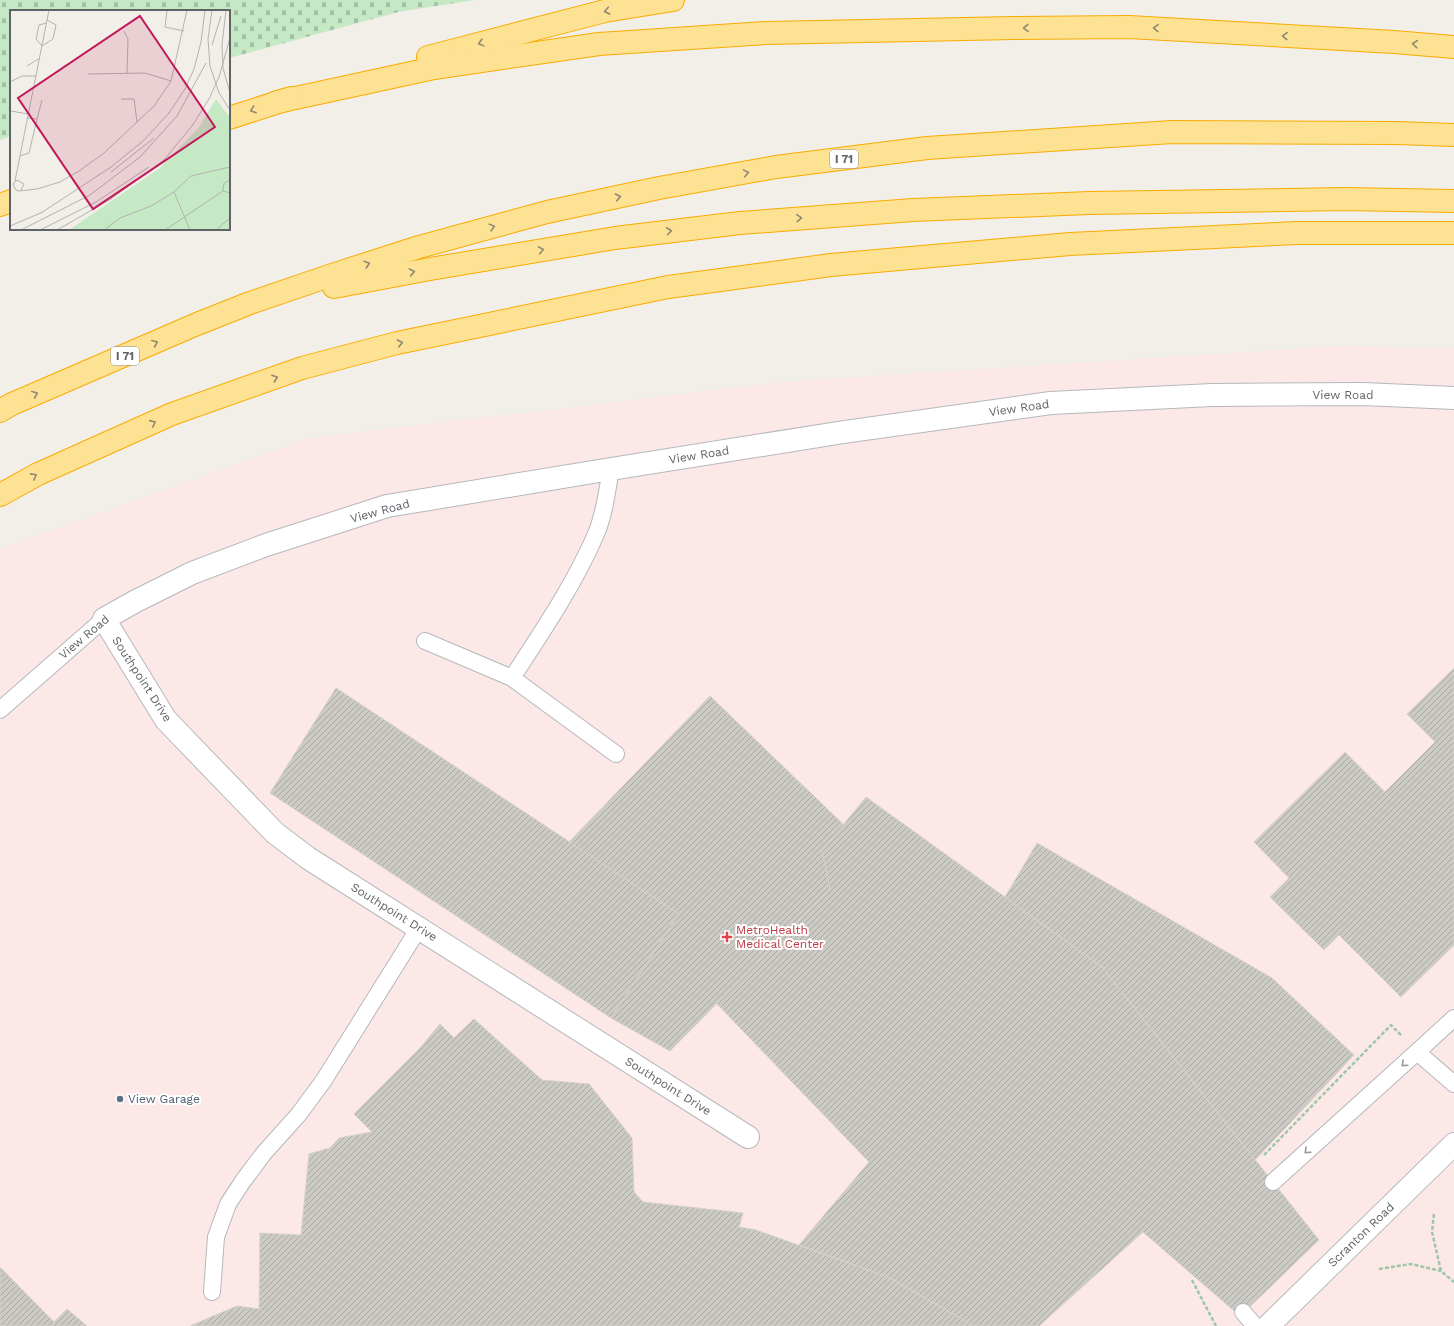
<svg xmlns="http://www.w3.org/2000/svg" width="1454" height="1326" viewBox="0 0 1454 1326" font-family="'Work Sans',sans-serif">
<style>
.medical{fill:#fce8e6}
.cemetery{fill:url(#cemetery-stones)}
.building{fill:url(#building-hatch);stroke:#d6d1c6}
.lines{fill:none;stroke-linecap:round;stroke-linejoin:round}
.lane-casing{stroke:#b5b8bc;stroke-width:18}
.street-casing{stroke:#b5b8bc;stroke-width:24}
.secondary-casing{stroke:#b6babf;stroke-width:24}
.highway-casing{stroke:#f9ab00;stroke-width:24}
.path{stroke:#9cc7a9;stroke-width:2.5;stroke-dasharray:4 2;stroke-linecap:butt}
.lane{stroke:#fff;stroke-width:16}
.street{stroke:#fff;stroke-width:22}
.secondary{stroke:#fff;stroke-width:22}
.highway{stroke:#fde293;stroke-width:22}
.oneway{stroke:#8e8975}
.oneway2{stroke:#979a9d}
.health-dot{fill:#e0444e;stroke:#fff;stroke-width:1.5}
.service-dot{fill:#5c6f8a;stroke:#fff;stroke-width:1.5}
.labels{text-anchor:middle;stroke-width:4;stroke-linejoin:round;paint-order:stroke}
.shield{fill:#fff;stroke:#8f9295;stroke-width:1}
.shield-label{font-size:11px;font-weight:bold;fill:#5f6368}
.street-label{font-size:12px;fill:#5f6368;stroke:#fff}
.health-label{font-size:12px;fill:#be3a42;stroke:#fff;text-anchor:start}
.service-label{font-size:12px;fill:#4e5e75;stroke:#fff;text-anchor:start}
.inset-road{fill:none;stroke:#b3b3b1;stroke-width:1}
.view{fill:#c2185b;fill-opacity:0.15;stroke:#c2185b;stroke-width:2}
.inset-edge{fill:none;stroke:#5f6368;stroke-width:2}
</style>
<defs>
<pattern id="cemetery-stones" width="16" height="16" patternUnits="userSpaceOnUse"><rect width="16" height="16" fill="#c5e8c5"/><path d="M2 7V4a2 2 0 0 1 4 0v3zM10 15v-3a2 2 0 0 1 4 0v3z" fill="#a3c0a4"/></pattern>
<pattern id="building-hatch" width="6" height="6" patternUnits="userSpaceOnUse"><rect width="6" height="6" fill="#cccac5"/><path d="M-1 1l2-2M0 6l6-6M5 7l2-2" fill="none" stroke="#a9a8a4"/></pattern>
</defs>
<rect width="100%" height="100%" fill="#f1efe8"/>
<polygon class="medical" points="1341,346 1454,349 1454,1326 0,1326 0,549 310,438 794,381"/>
<polygon class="cemetery" points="0,0 474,0 398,12 229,58 229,11 11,11 11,136 0,140"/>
<g class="building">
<polygon points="1454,668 1454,945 1401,997 1339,935 1324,950 1270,897 1289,878 1254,842 1345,752 1385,792 1435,742 1407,714"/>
<polygon points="336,688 679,914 611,1018 270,793"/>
<polygon points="710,696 844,825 822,851 830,889 670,1051 611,1018 679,914 569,842"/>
<polygon points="866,797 1102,967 1319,1240 1240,1316 1143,1232 1039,1326 974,1326 888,1277 799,1245 869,1162 717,1004 830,889 822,851"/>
<polygon points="1037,843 1272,978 1354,1055 1255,1160 1102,967 1005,897"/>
<polygon points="474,1019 542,1080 589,1084 632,1138 634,1192 643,1202 743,1213 739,1227 756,1230 888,1277 974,1326 190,1326 237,1306 259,1309 260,1233 301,1235 309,1154 330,1148 339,1138 372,1132 354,1114 420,1048 440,1024 454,1038"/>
<polygon points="0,1267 54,1322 67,1309 87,1326 0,1326"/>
</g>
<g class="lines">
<g class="lane-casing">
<g id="lane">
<path d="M611,469C607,490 605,513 596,534C574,585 542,632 512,678L616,754"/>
<polyline points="425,641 512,678"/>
<polyline points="0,710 104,619"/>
<polyline points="1417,1052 1454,1018"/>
<polyline points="1273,1182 1417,1052 1454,1084"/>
<polyline points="212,1292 216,1237 228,1204 243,1181 264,1153 299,1114 324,1080 419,928"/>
<polyline points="1243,1312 1255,1326"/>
</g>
</g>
<g class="street-casing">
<polyline id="street" points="748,1137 308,858 275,833 166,720 104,619 136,601 192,573 266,545 387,506 611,469 844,432 1051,403 1212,395 1363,394 1454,398"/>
</g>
<g class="secondary-casing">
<polyline id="secondary" points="1268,1326 1454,1144"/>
</g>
<g class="highway-casing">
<g id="highway">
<polyline points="428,57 605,11 673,0"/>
<polyline points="277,102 434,68 599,44 766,33 1014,28 1129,27 1394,42 1454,47"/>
<polyline points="229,118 291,98"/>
<polyline points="0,205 11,201"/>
<polyline points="334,287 430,269 615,238 740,223 913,210 1089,203 1345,199 1454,201"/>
<polyline points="0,411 12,404 197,324 250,303 332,275 419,247 547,212 659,188 776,167 927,148 1172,132 1397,133 1454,135"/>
<polyline points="0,495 38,474 172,414 302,368 397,343 668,287 831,265 1070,244 1297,233 1454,233"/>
</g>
</g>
<g class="path">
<polyline points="1264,1155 1391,1025 1402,1036"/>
<polyline points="1434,1214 1432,1232 1441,1271 1454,1282"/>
<polyline points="1379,1269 1411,1264 1441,1271"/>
<polyline points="1192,1280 1216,1326"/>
</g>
<use href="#lane" class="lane"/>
<use href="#street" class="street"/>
<use href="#secondary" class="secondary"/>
<use href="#highway" class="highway"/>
</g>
<defs><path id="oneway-chevron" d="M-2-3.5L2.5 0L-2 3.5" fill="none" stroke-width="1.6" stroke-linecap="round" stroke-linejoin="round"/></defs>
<g class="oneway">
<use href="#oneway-chevron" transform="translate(607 11) rotate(169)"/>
<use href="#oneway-chevron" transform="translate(1026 28) rotate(179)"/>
<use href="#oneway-chevron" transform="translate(1156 28) rotate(-177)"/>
<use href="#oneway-chevron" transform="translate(1285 36) rotate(-177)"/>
<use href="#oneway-chevron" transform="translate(481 43) rotate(165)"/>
<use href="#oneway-chevron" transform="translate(1415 44) rotate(-175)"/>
<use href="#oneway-chevron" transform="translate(253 110) rotate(161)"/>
<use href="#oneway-chevron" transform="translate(746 173) rotate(-10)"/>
<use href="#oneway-chevron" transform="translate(618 197) rotate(-12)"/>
<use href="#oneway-chevron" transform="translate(799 218) rotate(-4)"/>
<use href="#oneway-chevron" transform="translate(492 227) rotate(-15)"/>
<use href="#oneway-chevron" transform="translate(669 231) rotate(-7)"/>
<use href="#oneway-chevron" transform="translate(541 250) rotate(-10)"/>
<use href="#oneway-chevron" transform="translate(367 264) rotate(-18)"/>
<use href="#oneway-chevron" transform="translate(412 272) rotate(-11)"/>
<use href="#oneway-chevron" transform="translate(155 343) rotate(-23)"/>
<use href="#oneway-chevron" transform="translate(400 343) rotate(-13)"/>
<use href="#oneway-chevron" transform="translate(275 378) rotate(-19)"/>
<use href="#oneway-chevron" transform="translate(35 394) rotate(-23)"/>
<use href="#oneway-chevron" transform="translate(153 423) rotate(-24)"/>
<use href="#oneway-chevron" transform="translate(34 476) rotate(-28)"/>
</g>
<g class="oneway2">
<use href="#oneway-chevron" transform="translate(1404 1064) rotate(138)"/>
<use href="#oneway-chevron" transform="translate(1307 1151) rotate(138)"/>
</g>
<path class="health-dot" d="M725 931h4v4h4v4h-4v4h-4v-4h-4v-4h4z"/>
<circle class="service-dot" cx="120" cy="1099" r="4"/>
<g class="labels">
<g class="shield">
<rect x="830" y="150" width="28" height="18" rx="3"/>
<rect x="111" y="347" width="28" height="18" rx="3"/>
</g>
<g class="shield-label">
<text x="844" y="163">I 71</text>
<text x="125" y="360">I 71</text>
</g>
<g class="street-label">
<text x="1343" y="399">View Road</text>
<text transform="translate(1019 408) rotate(-8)" y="4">View Road</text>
<text transform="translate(699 455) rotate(-9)" y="4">View Road</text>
<text transform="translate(380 511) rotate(-15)" y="4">View Road</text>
<text transform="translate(84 637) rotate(-40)" y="4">View Road</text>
<text transform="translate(142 679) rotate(57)" y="4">Southpoint Drive</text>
<text transform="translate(394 912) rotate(32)" y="4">Southpoint Drive</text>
<text transform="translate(668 1086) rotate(32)" y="4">Southpoint Drive</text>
<text transform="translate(1361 1235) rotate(-44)" y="4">Scranton Road</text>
</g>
<g class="health-label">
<text x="736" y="934">MetroHealth<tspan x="736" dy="14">Medical Center</tspan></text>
</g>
<g class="service-label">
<text x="128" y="1103">View Garage</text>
</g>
</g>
<g transform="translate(10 10)">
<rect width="220" height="220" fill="#f1efe8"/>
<path d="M206,89L220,108V220H59L150,158L189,117Z" fill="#c5e8c5"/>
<path class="inset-road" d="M157,0L155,17L174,21M202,0L198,29L200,56L209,83L220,100M216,0L212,35L213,58L220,83M37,13L29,15L26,29L32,36L43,29L46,15L37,10M114,21L118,29L117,63M202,35L211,6M17,56L30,48M78,64L135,63L161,71M0,72L12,66H26M111,89H124L127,112M1,101L18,104M18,108L27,109L32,90M10,146L19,143L27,109M101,162L144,128M5,171L39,0M11,180L14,174L7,170L3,174L6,180L9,181L27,179L50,172L69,161L94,143L144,96L161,71L177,0M213,181L214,173L220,170M164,182L181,166L220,157M31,203L101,157L133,131L159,103L175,79L184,59L191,32L195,0M0,216L33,202M11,220L80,185L130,147L167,106L196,53M30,220L86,192L139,157M47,220L101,189L154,150L182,116L199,89L209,67L220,28M94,220L110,208L141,196L164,182L180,220M155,220L213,181L220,183M206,220L220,208"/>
<path class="view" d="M130,6L205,117L83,199L8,88Z"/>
<rect width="220" height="220" class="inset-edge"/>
</g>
</svg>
